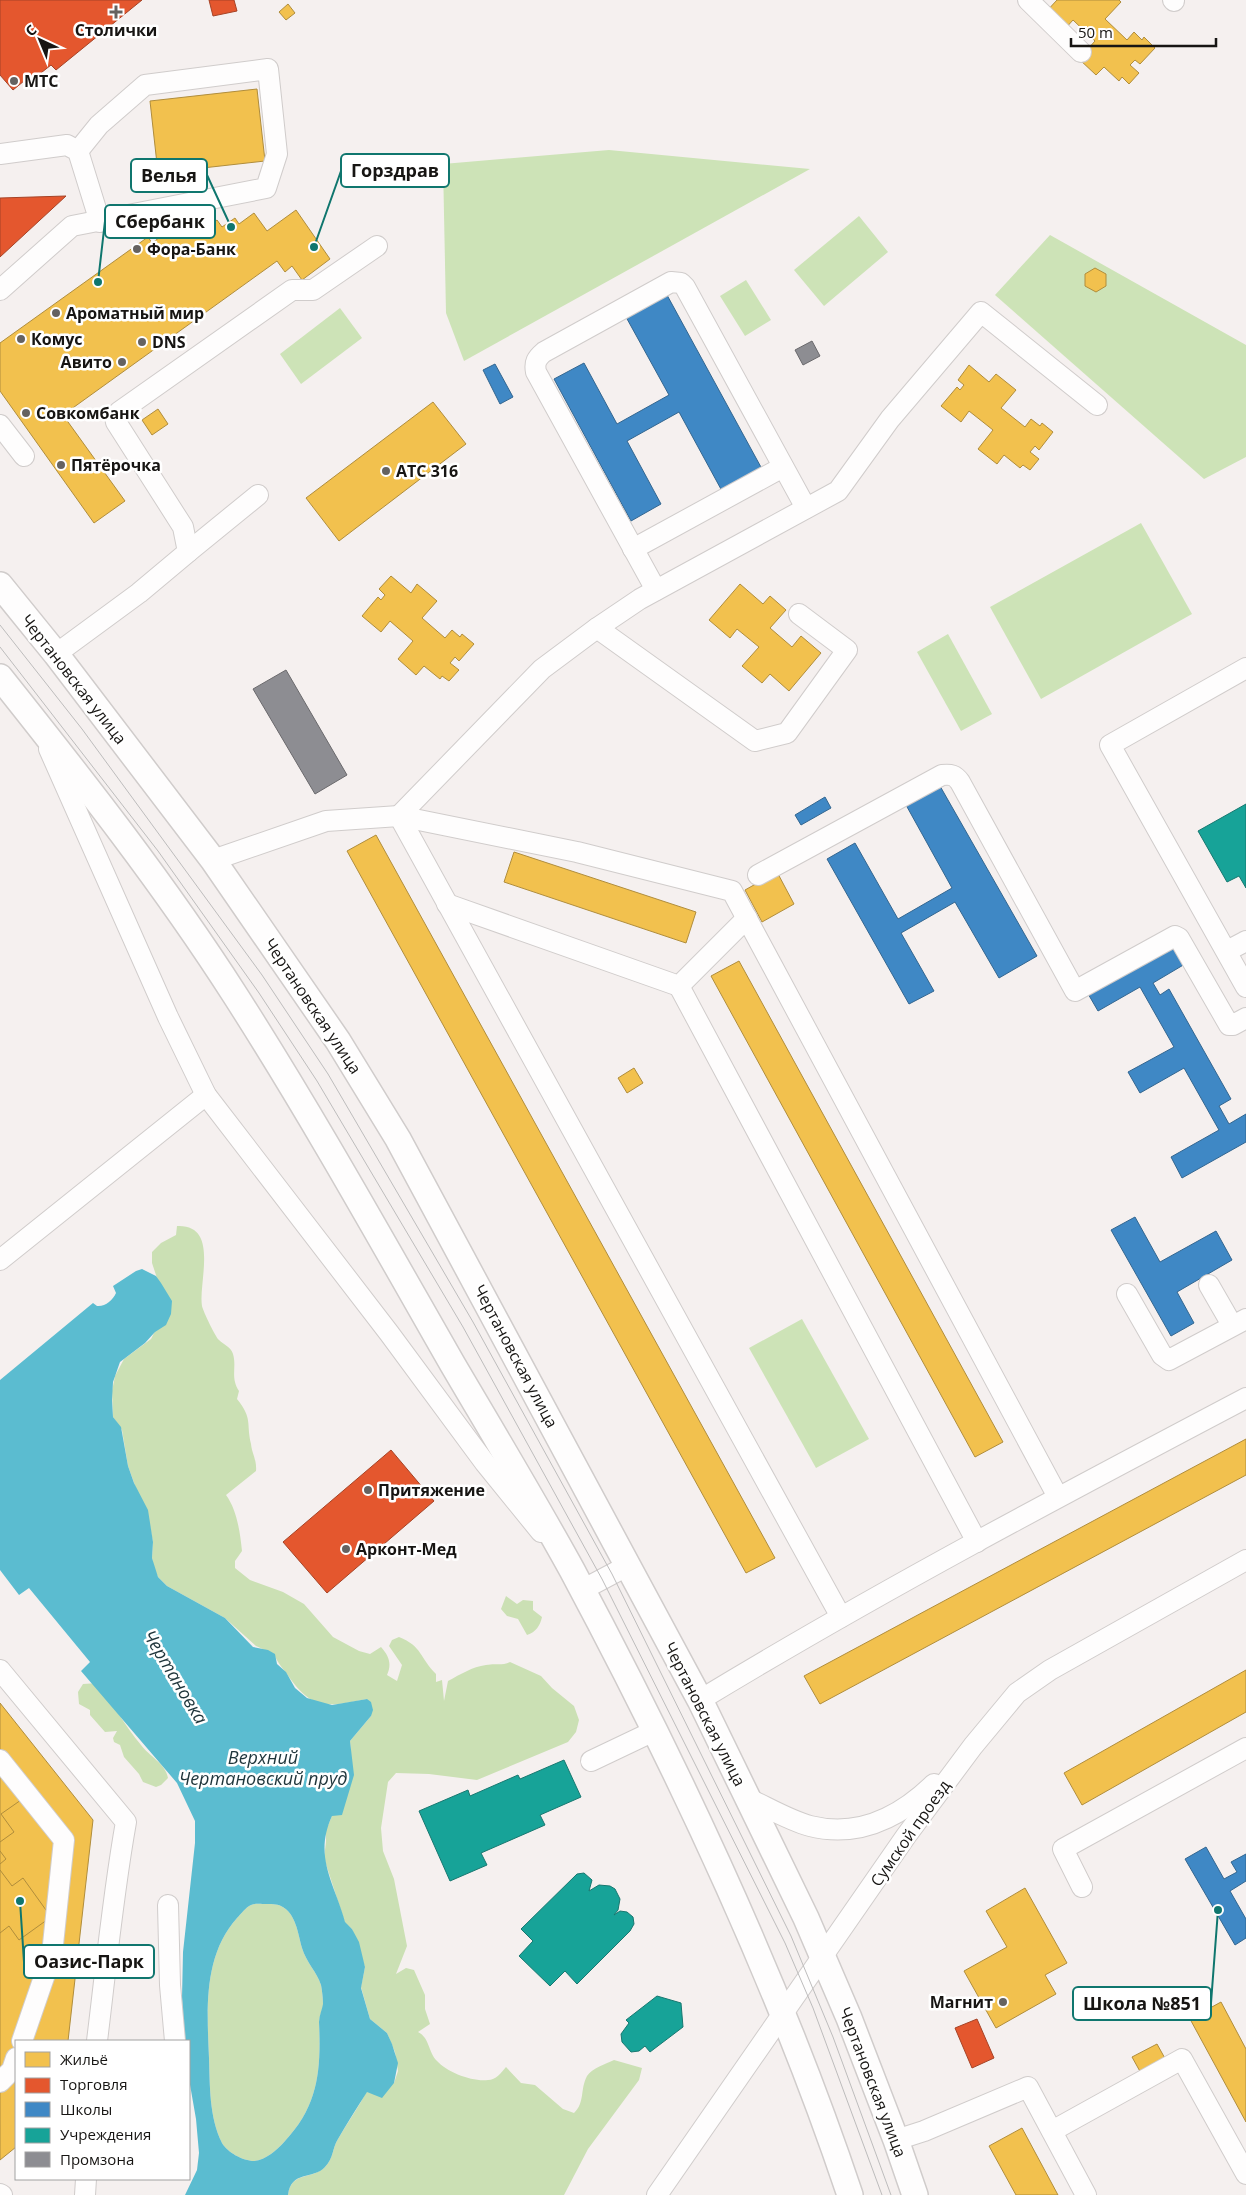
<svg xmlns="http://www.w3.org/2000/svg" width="1246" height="2195" viewBox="0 0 1246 2195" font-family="'Open Sans',sans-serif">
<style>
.green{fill:#cde3b7}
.forest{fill:#cbe0b4}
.water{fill:#5bbcd0;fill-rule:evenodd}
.homes{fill:#f2c14e;stroke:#b08d3c}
.shops{fill:#e4572e;stroke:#a64326}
.schools{fill:#3f88c5;stroke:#336690}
.public{fill:#17a398;stroke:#177870}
.industry{fill:#8d8d92;stroke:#6a696c}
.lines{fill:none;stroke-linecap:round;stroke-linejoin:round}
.minor-casing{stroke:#d0cccb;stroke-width:22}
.major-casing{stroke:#d0cccb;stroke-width:28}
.minor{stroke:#fefdfd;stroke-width:20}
.major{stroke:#fefdfd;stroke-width:25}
.tram{stroke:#bdbcbc;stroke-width:1}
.poi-dot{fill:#656260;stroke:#fff;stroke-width:2}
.labels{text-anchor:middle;stroke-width:5;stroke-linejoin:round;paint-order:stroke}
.poi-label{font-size:16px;font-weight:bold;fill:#171513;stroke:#fff;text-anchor:start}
.street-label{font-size:16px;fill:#171513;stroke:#fff}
.water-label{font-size:18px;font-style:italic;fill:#1f353b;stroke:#fff}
.leader{fill:none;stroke:#0f766e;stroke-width:2}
.callout-dot{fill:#0f766e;stroke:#fff;stroke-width:2}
.callout{fill:#fff;stroke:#0f766e;stroke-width:2}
.callout-label{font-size:18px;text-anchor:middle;font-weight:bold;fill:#171513}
</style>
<rect width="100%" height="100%" fill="#f5f0ef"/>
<g class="green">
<polygon points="609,150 810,169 464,361 446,313 443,164"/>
<polygon points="859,216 888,252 824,306 794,270"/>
<polygon points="1050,235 1246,345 1246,457 1204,479 995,295"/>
<polygon points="746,280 771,320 745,336 720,296"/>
<polygon points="340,308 362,338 301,384 280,354"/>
<polygon points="1141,523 1192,614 1041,699 990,607"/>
<polygon points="948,634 992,714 961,731 917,652"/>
<polygon points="802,1319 869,1439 816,1468 749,1348"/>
</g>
<g class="forest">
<path d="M177,1226C220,1224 198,1283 202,1306C203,1311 216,1338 219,1340C224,1345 231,1347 233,1354C237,1368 230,1377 239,1391L237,1399C253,1419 246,1423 251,1444C252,1454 257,1460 256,1471L226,1495C237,1510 240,1532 242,1551L235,1561V1568L250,1580L283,1592L304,1604L333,1637L359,1651L370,1654L381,1647C389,1656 392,1664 387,1675L397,1681L402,1665L389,1646L392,1640L399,1637C422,1646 420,1658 436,1674V1682L442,1680L444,1701L448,1681C461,1674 472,1667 486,1665C495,1663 502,1666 510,1662L541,1676L552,1688L574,1706L579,1720L576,1732L568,1742L477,1780L429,1774L396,1773L388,1782L381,1828L383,1851L394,1879L407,1946L396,1974L406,1968L414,1970L425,1995V2009L430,2024L418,2032C430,2038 428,2052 437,2061C447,2072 472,2082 488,2080C496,2080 501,2073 506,2067L521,2083L535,2085L563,2109L574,2113C585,2103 580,2089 587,2076C592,2068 606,2064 614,2060L642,2068L639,2080L588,2149L564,2195H288C291,2171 312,2180 325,2167C334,2158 332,2148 338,2139C347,2123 358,2108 367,2091L394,2083L398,2071L395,2052L387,2033L370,2019L361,1987L365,1967L352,1929L345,1923L324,1858L326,1842V1830L332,1816L351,1753L350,1741L371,1716L367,1699C329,1706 314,1712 289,1677C283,1668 278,1664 274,1654L256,1646L225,1618L167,1586L158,1577L154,1568L152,1558L153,1542L150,1527L128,1466L122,1430L113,1417L112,1391L115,1376L124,1359L151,1339L157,1327L160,1287L152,1263V1252L161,1243L176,1235Z"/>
<path d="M506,1596L517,1604L523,1600L533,1601V1610L542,1617C540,1626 536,1632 527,1635L518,1619L507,1616L501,1609Z"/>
<path d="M98,1683C113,1704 125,1726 141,1745C149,1756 166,1764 168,1778L161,1785L156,1787L143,1782L139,1774L124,1757L120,1745L114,1742L113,1738L117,1731L105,1732L90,1715V1710L79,1704L78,1692L83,1684Z"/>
<path d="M266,1904C270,1904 277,1904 281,1906C296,1913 298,1934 302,1948C306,1962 317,1972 321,1985C322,1990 323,1998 323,2004C323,2010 319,2016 319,2022C321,2069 319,2105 285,2141C277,2150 266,2160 254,2161C243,2161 227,2152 222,2143C209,2117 210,2085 209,2058C207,2010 203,1956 237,1918C241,1914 246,1907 251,1905C255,1903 262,1904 266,1904Z"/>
</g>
<path class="water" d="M142,1269L156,1276L161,1283L172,1301L171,1314L166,1325L155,1332L145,1343L120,1362L113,1382L112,1400L113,1417L121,1427L128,1466L134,1483L148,1510L153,1542L152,1558L158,1577L167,1586L225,1618L253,1647L268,1650L275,1654L277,1664L286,1672L295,1688L307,1698L332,1705L367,1699L371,1702L373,1710L371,1716L350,1741L354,1775L342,1815L332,1816C313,1857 335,1884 345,1922L352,1929L359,1942L365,1967L361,1988L370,2019L387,2033L392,2044L398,2063L394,2083L382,2098L367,2092C357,2108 347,2123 338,2139C332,2148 334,2158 325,2167C313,2180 291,2170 288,2195H185L197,2170L199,2153L196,2119L189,2079V2041H184L182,1998L183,1952L195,1843V1821L177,1783L81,1671L90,1662L29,1588L19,1595L0,1570V1380L93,1303L97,1306C105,1307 113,1300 116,1293L113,1286L136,1271ZM266,1904C270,1904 277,1904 281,1906C296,1913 298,1934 302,1948C306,1962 317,1972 321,1985C322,1990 323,1998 323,2004C322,2010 319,2016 319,2022C321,2069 319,2105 285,2141C277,2150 266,2160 254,2161C243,2161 227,2152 222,2143C209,2117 210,2085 209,2058C207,2010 203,1956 237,1918C241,1914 246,1907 251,1905C255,1903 262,1904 266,1904Z"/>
<g class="homes">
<polygon points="1057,0 1119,0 1121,2 1105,19 1127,40 1134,32 1142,40 1144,37 1155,48 1140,64 1135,60 1130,65 1139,73 1129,84 1122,77 1119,81 1104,67 1096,75 1079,59 1095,41 1073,20 1064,30 1045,13"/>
<polygon points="288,4 295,13 286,20 279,12"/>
<polygon points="257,89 265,161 158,173 150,101"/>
<polygon points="296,210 330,259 302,280 292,266 285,272 277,261 63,415 125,501 94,523 0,391 0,343 148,237 152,243 167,232 171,237 185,226 190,233 202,224 205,229 217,220 222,227 235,218 239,224 254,213 267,231"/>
<polygon points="1095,268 1106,274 1106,286 1096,292 1085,286 1085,274"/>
<polygon points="969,365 989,382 996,374 1016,390 1001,408 1025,427 1031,419 1040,426 1042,423 1053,432 1039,450 1035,446 1030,452 1039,459 1030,470 1023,465 1020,468 1004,455 997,464 978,449 993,430 969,411 961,422 941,406 957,387 960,390 964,385 958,380"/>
<polygon points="433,402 466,444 339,541 306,498"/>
<polygon points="158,409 168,424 152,435 142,420"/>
<polygon points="391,576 411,593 417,584 437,601 422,618 445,638 452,630 460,637 462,634 474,644 459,661 455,657 450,663 459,670 449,681 442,676 440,679 424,666 416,675 398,659 413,641 390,621 381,632 362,616 378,597 381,600 385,595 379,589"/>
<polygon points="740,584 763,604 770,596 786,610 770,628 792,647 801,636 821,653 789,691 770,674 762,683 742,666 759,647 737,629 730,638 709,620"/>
<polygon points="376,835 775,1558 746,1573 347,851"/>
<polygon points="514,852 696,912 686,943 504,882"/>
<polygon points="777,872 794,904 762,922 745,890"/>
<polygon points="739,961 1003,1442 975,1457 711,976"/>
<polygon points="634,1068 643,1083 627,1093 618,1078"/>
<polygon points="1246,1439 1246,1475 820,1704 804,1676"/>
<polygon points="1246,1670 1246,1712 1082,1805 1064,1773"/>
<polygon points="0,1703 93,1820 68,2041 16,2041 16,2147 0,2160"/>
<polygon points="0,1772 21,1800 1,1814 14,1832 0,1842"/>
<polygon points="0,1851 6,1859 0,1864"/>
<polygon points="0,1870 12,1886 23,1878 51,1917 19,1940 9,1926 0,1933"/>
<polygon points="1025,1888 1067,1963 1045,1975 1056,1994 996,2028 964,1971 1007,1947 986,1911"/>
<polygon points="1221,2002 1246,2049 1246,2122 1190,2019"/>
<polygon points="1157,2044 1167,2062 1142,2075 1132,2057"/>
<polygon points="1022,2128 1058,2195 1016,2195 989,2146"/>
</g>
<g class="shops">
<polygon points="0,0 142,0 56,70 51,65 27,84 24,81 13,90 0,75"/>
<polygon points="209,0 234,0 237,11 213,16"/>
<polygon points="66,196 0,257 0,198"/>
<polygon points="391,1450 434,1501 327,1593 283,1542"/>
<polygon points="977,2019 994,2058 972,2068 955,2028"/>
</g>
<g class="schools">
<polygon points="667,295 762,469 722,491 679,412 627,441 661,504 631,521 554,379 584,363 617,424 669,395 626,317"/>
<polygon points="495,364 513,397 500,404 483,370"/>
<polygon points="940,786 1037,956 999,978 955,902 901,933 934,991 909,1004 827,859 855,843 898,919 952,888 906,805"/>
<polygon points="825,797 831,808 801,825 795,815"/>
<polygon points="1173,943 1185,964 1153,983 1160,995 1169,989 1231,1099 1219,1106 1229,1124 1246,1114 1246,1142 1182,1178 1171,1157 1219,1130 1184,1068 1140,1093 1128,1072 1174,1047 1140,987 1098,1011 1087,992"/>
<polygon points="1135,1217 1160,1262 1216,1231 1232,1260 1177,1292 1194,1323 1171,1336 1111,1230"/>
<polygon points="1206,1847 1224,1879 1237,1872 1231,1862 1246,1854 1246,1881 1230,1891 1246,1919 1246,1938 1235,1945 1185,1859"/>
</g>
<g class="public">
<polygon points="1246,804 1246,888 1239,876 1227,882 1198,831"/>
<polygon points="564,1760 581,1797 540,1815 545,1825 481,1853 487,1865 450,1881 419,1811 468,1790 470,1796 518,1775 520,1779"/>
<polygon points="584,1873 592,1880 589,1891 599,1885 610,1886 615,1889 620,1899 618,1910 614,1915 620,1911 627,1912 633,1917 634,1924 630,1931 577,1984 565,1971 550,1986 519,1956 533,1941 521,1929 577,1874"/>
<polygon points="657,1996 681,2003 683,2027 650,2052 645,2046 639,2051 631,2052 622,2042 621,2034 629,2023 626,2020"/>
</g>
<g class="industry">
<polygon points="812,341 820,356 803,365 795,350"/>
<polygon points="286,670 347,775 315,794 253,689"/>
</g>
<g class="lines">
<g class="minor-casing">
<g id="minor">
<polyline points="1028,0 1081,52"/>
<polyline points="1173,0 1174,1"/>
<polyline points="0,154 67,145 78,151 100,222"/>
<polyline points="0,290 72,226 266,188 277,154 268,69 145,85 99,125 78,151"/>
<polyline points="0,425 24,456"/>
<polyline points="633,549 783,467"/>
<polyline points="188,552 258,495"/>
<path d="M656,590L536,372C534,362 537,358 544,352L671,282L681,283L685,287L806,508"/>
<polyline points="597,628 755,741 787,733 847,650 799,614"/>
<polyline points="56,654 139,593 188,552 183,527 116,422 115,417 119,412 292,290 313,290 377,246"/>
<polyline points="1246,668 1110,745 1246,987"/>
<polyline points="49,749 168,1017 206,1095 389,1333 485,1463 541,1532"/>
<polyline points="213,860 326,821 399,816 577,852 732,891 1058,1497"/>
<path d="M758,875L942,775C951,774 955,775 960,782L1075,991L1175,936L1179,938L1229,1025H1233L1246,1018"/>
<polyline points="447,904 679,986 747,918"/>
<polyline points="1227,951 1246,941"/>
<polyline points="679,986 977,1542"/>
<polyline points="0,1260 206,1095"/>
<polyline points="1209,1285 1232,1325"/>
<polyline points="1127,1294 1162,1355 1169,1360 1246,1319"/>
<polyline points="582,1590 629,1565"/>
<polyline points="841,1617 399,816 542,669 597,628 640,599 838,491 890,419 981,312 1097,405"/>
<path d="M0,1670L126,1822C113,1894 106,1968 97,2041"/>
<path d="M700,1700C878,1592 1062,1495 1246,1398"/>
<polyline points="0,1760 64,1840 52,1954 22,2041"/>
<polyline points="591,1761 654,1731"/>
<path d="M747,1798C767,1807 788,1820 810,1826C858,1838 900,1817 934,1784"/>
<polyline points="1082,1887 1063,1849 1246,1748"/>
<polyline points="168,1905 170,1985 175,2041"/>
<polyline points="0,2082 12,2070 16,2058"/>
<polyline points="1052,2131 1182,2059 1246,2174"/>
<polyline points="896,2140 924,2131 1028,2087 1086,2195"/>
<polyline points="0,2194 2,2195"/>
<polyline points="85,2195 86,2179"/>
<polyline points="657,2195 906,1836 973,1746 1017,1693 1050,1670 1246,1560"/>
</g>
</g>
<g class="major-casing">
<g id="major">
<polyline points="0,585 56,654 213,860 338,1041 398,1139 700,1700 806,1918 849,2018 896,2140 915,2195"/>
<path d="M0,677C82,780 164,884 235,995C312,1115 382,1241 453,1365C493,1433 534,1501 572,1570C679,1770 778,1980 850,2195"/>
</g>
</g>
<use href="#minor" class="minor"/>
<use href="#major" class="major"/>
<g class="tram">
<polyline points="0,625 82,729 262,975 328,1074 473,1322 612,1574 791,1936 833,2037 891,2195"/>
<polyline points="0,647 158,851 259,993 317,1081 463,1327 602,1579 785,1943 813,2008 882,2195"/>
</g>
</g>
<g class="poi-dot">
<path d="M113.5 4.5h5v5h5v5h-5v5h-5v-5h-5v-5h5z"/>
<circle cx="14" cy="81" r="5"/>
<circle cx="137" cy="249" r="5"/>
<circle cx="56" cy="313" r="5"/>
<circle cx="21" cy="339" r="5"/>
<circle cx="142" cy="342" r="5"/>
<circle cx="122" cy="362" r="5"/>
<circle cx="26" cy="413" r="5"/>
<circle cx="61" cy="465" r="5"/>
<circle cx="386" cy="471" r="5"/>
<circle cx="368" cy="1490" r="5"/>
<circle cx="346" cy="1549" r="5"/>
<circle cx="1003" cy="2002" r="5"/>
</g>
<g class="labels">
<g class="poi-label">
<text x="116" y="36" text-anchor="middle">Столички</text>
<text x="24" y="87">МТС</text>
<text x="147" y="255">Фора-Банк</text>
<text x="66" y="319">Ароматный мир</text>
<text x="31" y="345">Комус</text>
<text x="152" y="348">DNS</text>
<text x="112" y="368" text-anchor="end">Авито</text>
<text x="36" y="419">Совкомбанк</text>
<text x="71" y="471">Пятёрочка</text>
<text x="396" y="477">АТС 316</text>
<text x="378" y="1496">Притяжение</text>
<text x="356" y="1555">Арконт-Мед</text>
<text x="993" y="2008" text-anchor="end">Магнит</text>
</g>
<g class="street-label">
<text transform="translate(74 679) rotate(52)" y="6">Чертановская улица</text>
<text transform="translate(313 1006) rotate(56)" y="6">Чертановская улица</text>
<text transform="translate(516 1356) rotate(62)" y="6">Чертановская улица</text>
<text transform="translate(705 1714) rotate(63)" y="6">Чертановская улица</text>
<text transform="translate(910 1833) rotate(-55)" y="6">Сумской проезд</text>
<text transform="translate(873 2082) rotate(69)" y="6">Чертановская улица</text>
</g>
<g class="water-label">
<text transform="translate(175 1677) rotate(59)" y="6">Чертановка</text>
<text x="263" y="1764">Верхний<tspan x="263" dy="21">Чертановский пруд</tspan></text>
</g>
</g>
<path class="leader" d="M314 247L341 171M231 227L207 175M98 282L105 221M20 1901L24 1962M1218 1910L1211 2003"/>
<g class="callout-dot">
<circle cx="314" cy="247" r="5"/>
<circle cx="231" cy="227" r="5"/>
<circle cx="98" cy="282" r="5"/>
<circle cx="20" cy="1901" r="5"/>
<circle cx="1218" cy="1910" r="5"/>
</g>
<g class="callout">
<rect x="341" y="154" width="108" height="33" rx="5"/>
<rect x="131" y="159" width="76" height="33" rx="5"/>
<rect x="105" y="205" width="110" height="33" rx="5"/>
<rect x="24" y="1945" width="130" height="33" rx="5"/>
<rect x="1073" y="1987" width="138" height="33" rx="5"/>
</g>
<g class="callout-label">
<text x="395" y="177">Горздрав</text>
<text x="169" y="182">Велья</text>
<text x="160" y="228">Сбербанк</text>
<text x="89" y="1968">Оазис-Парк</text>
<text x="1142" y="2010">Школа №851</text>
</g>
<rect x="15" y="2040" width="175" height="140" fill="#ffffff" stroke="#a2a1a1"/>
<rect x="25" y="2052" width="25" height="15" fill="#f2c14e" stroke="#a2a1a1"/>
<text x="60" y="2065" font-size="15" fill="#171513">Жильё</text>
<rect x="25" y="2078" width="25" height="15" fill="#e4572e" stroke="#a2a1a1"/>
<text x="60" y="2090" font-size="15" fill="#171513">Торговля</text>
<rect x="25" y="2102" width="25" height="15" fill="#3f88c5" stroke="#a2a1a1"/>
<text x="60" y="2115" font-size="15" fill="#171513">Школы</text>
<rect x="25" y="2128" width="25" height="15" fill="#17a398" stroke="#a2a1a1"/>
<text x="60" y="2140" font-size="15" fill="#171513">Учреждения</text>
<rect x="25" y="2152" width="25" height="15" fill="#8d8d92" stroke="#a2a1a1"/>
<text x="60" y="2165" font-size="15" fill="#171513">Промзона</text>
<g transform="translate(40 40) rotate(316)" stroke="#ffffff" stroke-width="4" paint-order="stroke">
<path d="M0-4L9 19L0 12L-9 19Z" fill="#171513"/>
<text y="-8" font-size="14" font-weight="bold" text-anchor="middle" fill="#171513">С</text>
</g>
<path d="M1071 38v8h145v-8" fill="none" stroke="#171513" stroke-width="2.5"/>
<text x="1078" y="38" font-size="15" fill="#171513" stroke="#ffffff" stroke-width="4" paint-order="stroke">50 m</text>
</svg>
